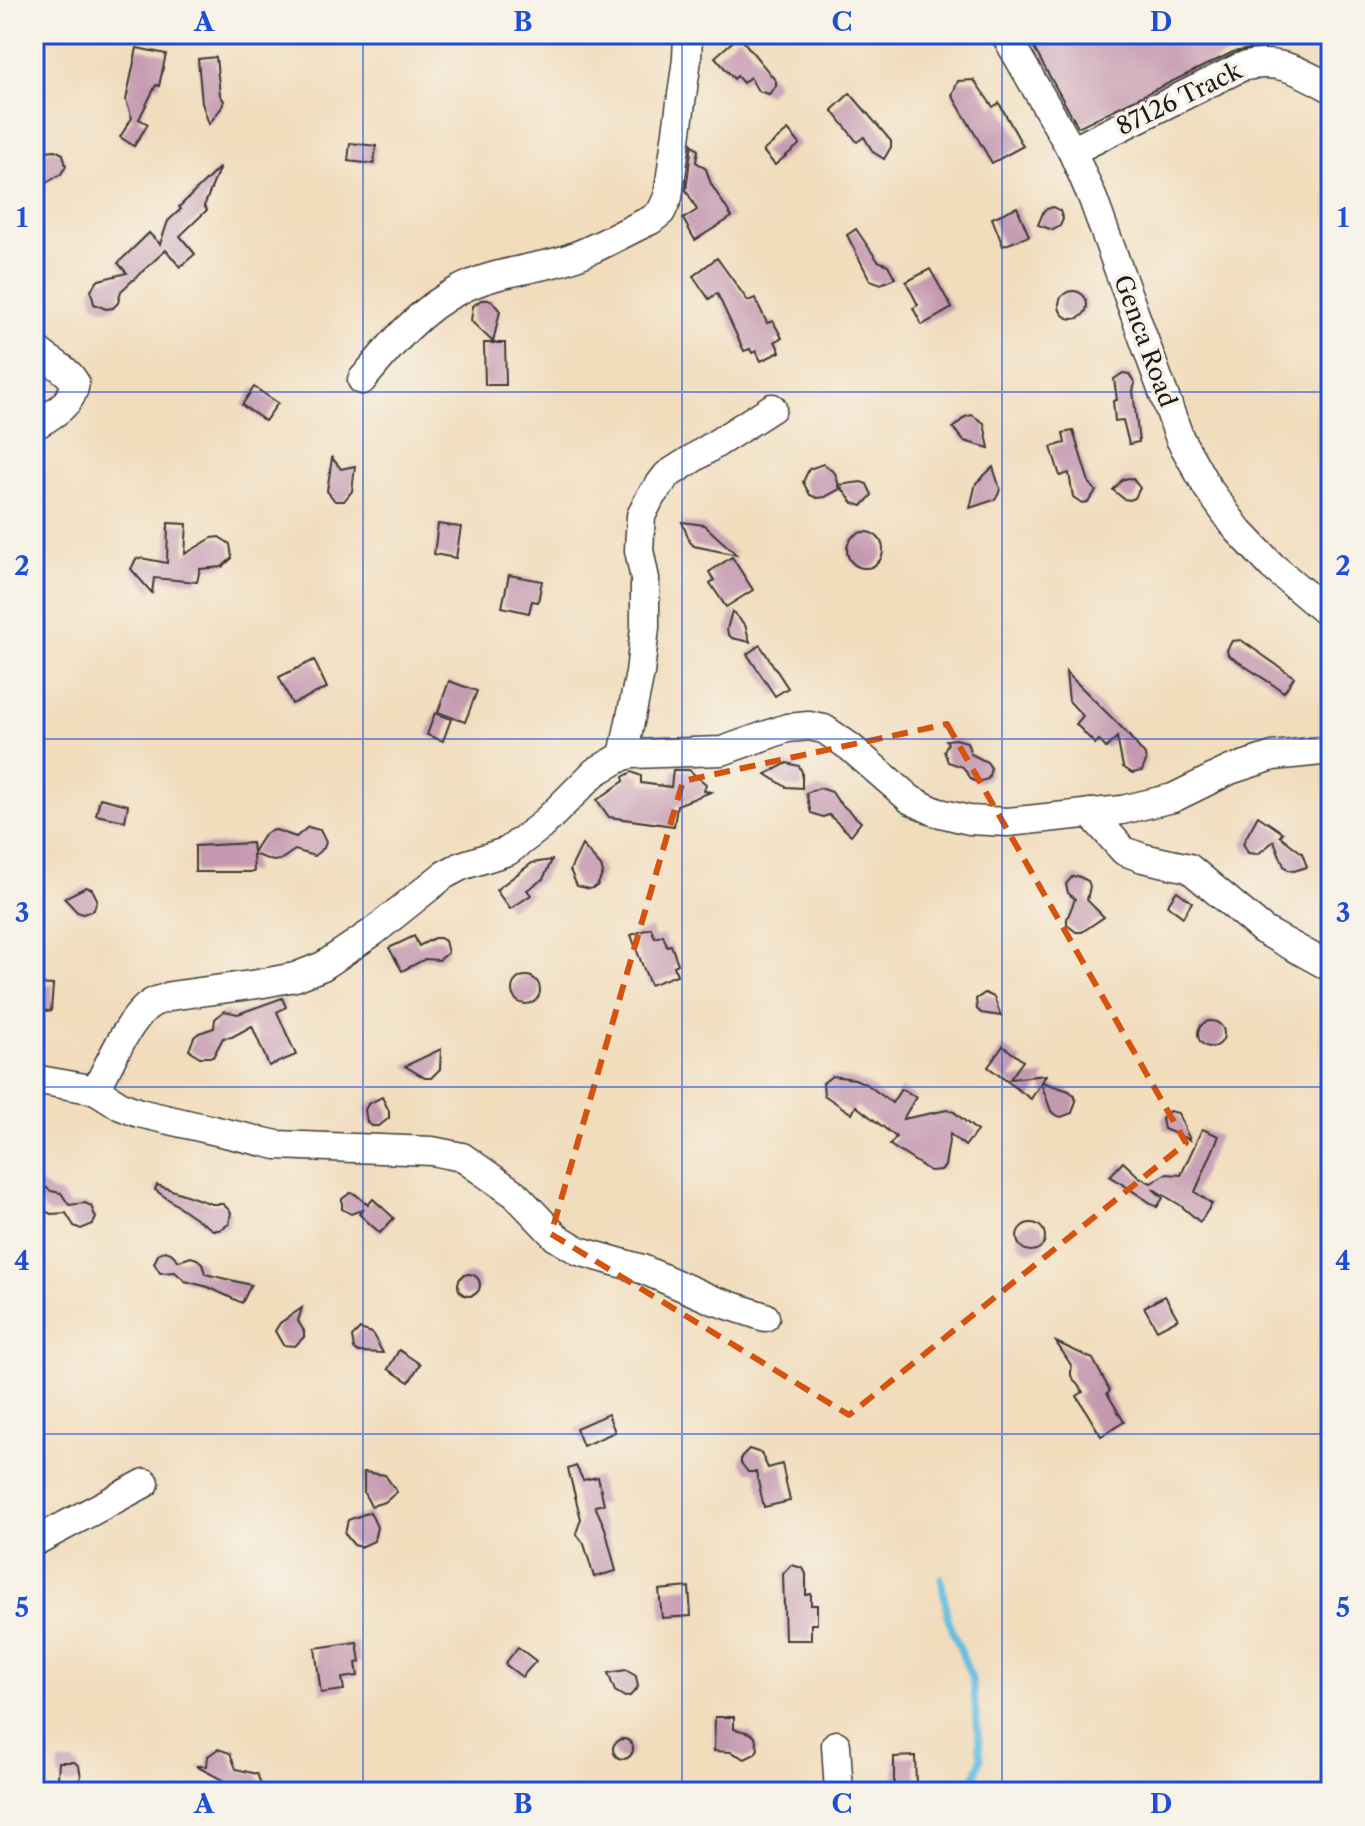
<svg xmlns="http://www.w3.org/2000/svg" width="1365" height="1826" viewBox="0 0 1365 1826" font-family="'Libre Caslon Text',serif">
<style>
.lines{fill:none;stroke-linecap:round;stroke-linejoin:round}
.stream{stroke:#63bee1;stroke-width:7}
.building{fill:#c599b0}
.minor-casing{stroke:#3c3934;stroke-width:31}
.minor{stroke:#fff;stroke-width:28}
.marked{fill:none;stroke:#d4530e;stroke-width:6;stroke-dasharray:16 10;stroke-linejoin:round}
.grid{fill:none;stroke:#1d4ed8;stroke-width:2;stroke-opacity:0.55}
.labels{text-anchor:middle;stroke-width:7;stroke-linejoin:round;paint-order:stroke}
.street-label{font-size:24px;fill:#1c1c1c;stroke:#f7f3e8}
.neatline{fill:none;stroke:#1d4ed8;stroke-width:3}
.grid-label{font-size:26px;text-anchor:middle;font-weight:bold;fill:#1d4ed8}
</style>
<rect width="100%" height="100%" fill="#f7f3e8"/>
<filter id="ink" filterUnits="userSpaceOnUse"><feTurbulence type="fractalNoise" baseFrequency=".0125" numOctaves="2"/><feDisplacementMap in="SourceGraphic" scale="16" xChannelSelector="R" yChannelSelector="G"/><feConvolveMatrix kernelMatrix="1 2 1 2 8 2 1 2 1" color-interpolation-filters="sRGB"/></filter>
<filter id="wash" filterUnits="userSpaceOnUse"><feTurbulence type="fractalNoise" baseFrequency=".006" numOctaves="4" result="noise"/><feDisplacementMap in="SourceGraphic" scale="32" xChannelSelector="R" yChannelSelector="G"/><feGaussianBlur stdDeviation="1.8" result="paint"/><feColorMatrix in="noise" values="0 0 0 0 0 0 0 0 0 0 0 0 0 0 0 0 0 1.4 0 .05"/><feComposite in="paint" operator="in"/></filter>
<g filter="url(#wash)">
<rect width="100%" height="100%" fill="#f1dcbc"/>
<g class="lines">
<polyline class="stream" points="941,1578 948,1619 972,1679 977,1722 981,1759 969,1792"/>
</g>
<g id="blocks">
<g class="building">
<polygon points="1026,34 1284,34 1261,47 1233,52 1078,127"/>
<polygon points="739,36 776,81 776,86 769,94 758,91 750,77 743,83 737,76 734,79 715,57"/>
<polygon points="137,48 166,54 159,86 156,85 139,119 148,124 134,146 120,137 132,118 126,100"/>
<polygon points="216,57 220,95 224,101 222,107 209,124 202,103 198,59"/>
<polygon points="974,80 993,107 999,103 1023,146 992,163 952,95 958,81"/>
<polygon points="850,93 891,141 891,147 884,159 873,152 864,137 857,142 832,110"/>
<polygon points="788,130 800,144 775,165 763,151"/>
<polygon points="350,143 376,146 374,164 348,161"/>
<polygon points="692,144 698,150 696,162 706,169 711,184 732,217 695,240 683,219 697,210 686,190"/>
<polygon points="55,150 63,154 66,166 61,174 46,183 39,162 46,151"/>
<polygon points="220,167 204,206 207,210 180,236 195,254 180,267 166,250 121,291 118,303 113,308 106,309 94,304 91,291 94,285 99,280 127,273 118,263 149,233 160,244 168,221 181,209 179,207"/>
<polygon points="1017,207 1029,236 1003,246 992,218"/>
<polygon points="1053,207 1060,211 1063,219 1060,226 1053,230 1038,225 1044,210"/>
<polygon points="856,229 878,261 888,265 895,278 881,284 870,280 847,235"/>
<polygon points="717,258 748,301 755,298 767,323 773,321 782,338 775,341 780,352 761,361 756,351 752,353 750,349 744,351 717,293 709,299 693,276"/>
<polygon points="930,269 952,308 922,325 913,308 918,305 906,282"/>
<circle cx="1073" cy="305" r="14"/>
<polygon points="481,300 491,300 500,311 493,342 471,321 473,306"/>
<polygon points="484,343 505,343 506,385 485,385"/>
<polygon points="1123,373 1129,374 1135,383 1133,391 1139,442 1129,444 1123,420 1115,421 1113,401 1117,400 1114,379"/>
<polygon points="254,387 278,403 265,421 242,405"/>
<polygon points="972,415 984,423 989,448 964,441 953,428 965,417"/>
<polygon points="1073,431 1089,482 1096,491 1088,502 1082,503 1073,497 1069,473 1060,476 1051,447 1065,443 1063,433"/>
<polygon points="332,458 341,469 355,466 352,491 344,501 335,501 327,491"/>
<polygon points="823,464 835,473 840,489 825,497 817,498 810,495 803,482 809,469"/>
<polygon points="993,467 1000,489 998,495 994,500 970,508 976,483"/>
<polygon points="1128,478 1133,479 1140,488 1135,498 1130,500 1124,499 1113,490 1122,480"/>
<polygon points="861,482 867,484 872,495 862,506 853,503 839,485"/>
<polygon points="682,522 704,525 737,555 694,546 690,542"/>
<polygon points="168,523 187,524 185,554 212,538 219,537 230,544 232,558 222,567 200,569 197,582 154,578 152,593 131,569 136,559 141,558 167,563"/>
<polygon points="438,524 461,527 456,558 434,554"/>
<circle cx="865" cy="550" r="18"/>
<polygon points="732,557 753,590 726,607 710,583 714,580 709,572"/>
<polygon points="509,575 542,581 538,602 532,601 529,613 502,607"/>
<polygon points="732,611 745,625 750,642 732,638 728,634 727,629"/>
<polygon points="1241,640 1294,677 1284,692 1228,655 1227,650 1232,641"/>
<polygon points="760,645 788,688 775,696 747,654"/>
<polygon points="314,660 327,688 292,704 279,677"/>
<polygon points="1066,672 1124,730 1145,755 1146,761 1142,771 1132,773 1123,767 1117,737 1106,748 1099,740 1095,744 1076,724 1083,716 1069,701"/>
<polygon points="449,681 477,691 465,722 438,712"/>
<polygon points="435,713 451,719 443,741 427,735"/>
<polygon points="956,739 967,742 971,754 987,762 991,768 988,779 977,782 972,780 963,767 948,762 944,751 948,743 946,740"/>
<polygon points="787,763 799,766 802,772 802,788 786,787 766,774"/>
<polygon points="673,770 689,770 706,784 704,791 711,792 677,805 674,826 609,817 597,800 624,781 623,777 632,772 641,776 641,783 671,787"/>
<polygon points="820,788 832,792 838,801 861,822 851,835 829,815 823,817 811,813 806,793"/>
<polygon points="100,798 128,805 125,821 96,815"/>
<polygon points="1258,816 1283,833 1280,836 1302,853 1307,867 1294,871 1288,870 1284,866 1274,841 1258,854 1248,853 1243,843"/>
<polygon points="308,827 320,830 326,842 324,848 314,856 295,850 280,860 273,861 253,854 254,872 195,872 195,846 252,843 253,852 264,835 270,831 276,830 296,837"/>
<polygon points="582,845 601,866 603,873 597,886 590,889 577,886 570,870"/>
<polygon points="552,860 543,879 527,890 531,895 510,909 496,890 532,863"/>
<polygon points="1078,876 1088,881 1090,886 1087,900 1104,917 1082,932 1076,932 1067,925 1067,919 1075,899 1068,893 1066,884 1072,877"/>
<polygon points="86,887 92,889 97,899 94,910 83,914 77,912 64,898"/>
<polygon points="1177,891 1192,902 1183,917 1167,905"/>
<polygon points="651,928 655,938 663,935 667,946 671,945 678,964 674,966 677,975 650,985 631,935"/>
<polygon points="414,936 419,946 434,938 440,938 445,941 448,953 439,960 425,959 402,971 389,948"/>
<circle cx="526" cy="990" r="14"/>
<polygon points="34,984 53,985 51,1011 34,1010"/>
<polygon points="985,993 994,997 1001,1016 981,1013 977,1009 976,999"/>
<polygon points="282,998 286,1007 277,1012 296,1055 269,1066 252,1026 232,1037 223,1038 213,1057 200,1057 189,1050 194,1037 199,1033 214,1028 215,1019 224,1011 238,1014"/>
<circle cx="1211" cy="1034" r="13"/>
<polygon points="1003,1046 1023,1061 1010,1079 1046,1075 1042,1082 1069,1091 1074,1095 1076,1101 1072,1113 1061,1117 1055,1115 1051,1111 1041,1083 1031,1099 988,1067"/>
<polygon points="441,1049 440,1069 431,1078 425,1078 405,1066"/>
<polygon points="832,1076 855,1079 868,1085 892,1103 901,1089 916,1097 903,1119 947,1110 954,1112 977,1131 965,1146 950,1134 945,1166 941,1170 930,1171 890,1145 896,1137 856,1106 852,1114 824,1095 823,1083"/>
<polygon points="382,1097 389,1111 389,1118 379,1126 372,1126 367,1122 365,1110 368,1104"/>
<polygon points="1169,1111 1178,1113 1190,1140 1164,1129 1162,1119"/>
<polygon points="1202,1129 1219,1136 1195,1192 1212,1204 1200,1222 1180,1205 1152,1188 1163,1198 1157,1207 1110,1176 1123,1162 1139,1177 1151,1183 1166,1174 1181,1175"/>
<polygon points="34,1179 51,1191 61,1193 69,1205 85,1203 91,1206 96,1218 93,1224 81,1229 74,1226 66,1213 51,1214 45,1211 34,1193"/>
<polygon points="157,1185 212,1204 223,1204 231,1212 229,1224 219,1230 213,1230 155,1190"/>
<polygon points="350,1193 355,1194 368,1205 373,1199 394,1218 380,1233 359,1214 364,1209 351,1214 342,1209 342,1199"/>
<circle cx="1031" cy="1237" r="14"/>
<polygon points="165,1251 171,1253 179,1261 191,1257 197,1259 202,1263 205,1274 251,1285 242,1303 208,1287 185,1281 175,1272 160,1273 154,1263 159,1253"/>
<circle cx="469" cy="1285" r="11"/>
<polygon points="1165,1296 1178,1319 1157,1330 1144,1307"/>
<polygon points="302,1308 298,1321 304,1331 304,1337 295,1346 283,1345 275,1331 280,1323"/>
<polygon points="360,1329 372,1333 383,1353 359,1352 354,1349 352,1337"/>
<polygon points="1056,1342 1093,1359 1110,1391 1107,1393 1124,1422 1101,1436 1077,1396 1083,1392 1071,1376 1071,1365"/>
<polygon points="399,1350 420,1364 409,1382 388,1369"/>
<polygon points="608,1414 615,1432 583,1446 576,1428"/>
<polygon points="749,1449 761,1453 768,1468 782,1464 790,1501 764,1507 756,1472 748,1472 741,1463 741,1457"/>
<polygon points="576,1466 583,1480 598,1477 604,1504 595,1506 605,1528 616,1571 594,1577 584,1544 576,1533 581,1519 568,1469"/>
<polygon points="364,1472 385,1475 397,1492 385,1502 371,1506 364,1493"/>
<polygon points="370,1512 377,1527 374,1541 361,1547 354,1545 345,1534 348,1520"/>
<polygon points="791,1565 803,1568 806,1574 806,1595 811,1594 811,1605 817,1605 817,1624 811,1624 811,1640 785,1640 783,1574"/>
<polygon points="689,1587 691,1616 662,1618 659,1590"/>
<polygon points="357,1642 360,1662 356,1663 358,1676 342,1678 344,1690 321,1693 315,1648"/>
<polygon points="518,1647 536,1661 522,1677 505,1664"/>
<polygon points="626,1670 636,1676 638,1687 630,1696 625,1697 615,1691 608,1673"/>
<polygon points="715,1717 734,1717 734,1729 750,1733 755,1737 758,1749 755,1754 745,1759 731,1752 714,1751"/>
<circle cx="623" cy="1749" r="10"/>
<polygon points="218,1749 230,1753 236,1769 257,1774 264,1792 245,1792 196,1766 207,1766 208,1756"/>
<polygon points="915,1756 916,1785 894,1786 894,1757"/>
<polygon points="59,1762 74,1762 79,1766 81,1777 78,1782 66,1785 61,1781 58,1776"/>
</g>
</g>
</g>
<g filter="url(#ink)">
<use href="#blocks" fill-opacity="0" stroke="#3c3934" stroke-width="2"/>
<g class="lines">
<g class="minor-casing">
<g id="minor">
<polyline points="1005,34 1072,151 1093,199 1180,439 1207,487 1237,529 1272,566 1331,616"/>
<path d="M1072,151L1241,67C1278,58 1298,70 1331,88"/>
<path d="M34,347C46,361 67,367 75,383C72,405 52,415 34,426"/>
<path d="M362,380C390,346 420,309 461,289C492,273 528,270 561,261C592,252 622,233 651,220L661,212L668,197L687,59L688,34"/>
<polyline points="623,756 640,673 645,627 645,579 639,550 641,516 651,496 667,475 772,408"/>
<polyline points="1090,813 1124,851 1143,858 1189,868 1263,930 1330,967"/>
<polyline points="34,1079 96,1090 121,1106 139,1113 277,1145 432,1151 462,1157 515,1194 556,1237 579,1251 642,1269 713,1300 765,1317"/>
<path d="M96,1090C108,1067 129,1017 152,1003C157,1000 165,999 170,996L258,984L295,977L323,966L373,932L444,875L461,866L508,851L541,826L595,772L623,756L632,754L722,751L787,728L809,726L824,729L850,747L911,800L936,812L969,820L1008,822L1122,810L1173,798L1230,770L1273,756L1331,750"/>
<polyline points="34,1542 145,1483"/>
<polyline points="836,1745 839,1792"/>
</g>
</g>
<use href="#minor" class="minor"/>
</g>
</g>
<path class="marked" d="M947,724L1186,1143L849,1415L551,1234L683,781Z"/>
<path class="grid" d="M363,34V1792M682,34V1792M1002,34V1792M34,392H1331M34,739H1331M34,1087H1331M34,1434H1331"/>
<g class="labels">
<g class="street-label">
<text transform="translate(1179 99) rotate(-26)" y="8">87126 Track</text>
<text transform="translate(1145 341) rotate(70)" y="8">Genca Road</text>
</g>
</g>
<rect width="1365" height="1826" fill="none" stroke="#f7f3e8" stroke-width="88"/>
<rect x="44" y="44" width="1277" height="1738" class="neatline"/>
<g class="grid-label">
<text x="204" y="31">A</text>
<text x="523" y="31">B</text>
<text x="842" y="31">C</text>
<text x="1161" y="31">D</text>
<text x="22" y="227">1</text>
<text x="1343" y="227">1</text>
<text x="22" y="575">2</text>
<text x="1343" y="575">2</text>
<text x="22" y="922">3</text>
<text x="1343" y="922">3</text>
<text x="22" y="1270">4</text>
<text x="1343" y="1270">4</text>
<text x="22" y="1617">5</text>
<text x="1343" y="1617">5</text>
<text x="204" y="1813">A</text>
<text x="523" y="1813">B</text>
<text x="842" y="1813">C</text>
<text x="1161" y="1813">D</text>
</g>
</svg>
